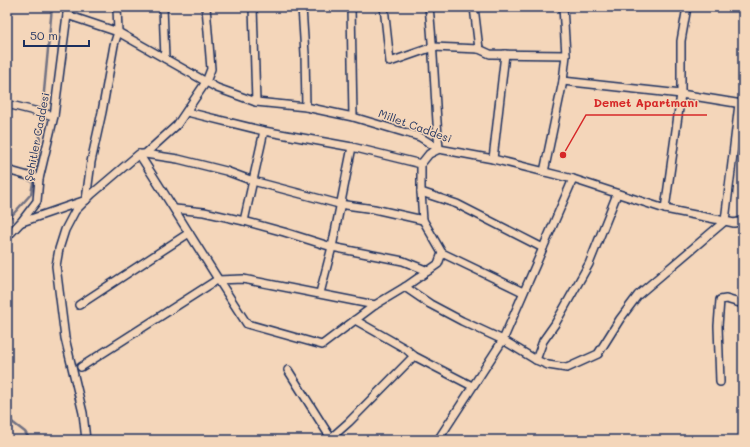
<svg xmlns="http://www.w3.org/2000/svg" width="750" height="447" viewBox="0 0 750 447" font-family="Mali,sans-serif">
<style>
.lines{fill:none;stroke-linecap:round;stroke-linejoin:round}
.stream{stroke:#717182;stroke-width:2.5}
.street-casing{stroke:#1b2f5e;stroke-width:10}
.street{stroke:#f4d6ba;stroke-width:7}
.labels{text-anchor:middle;stroke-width:3;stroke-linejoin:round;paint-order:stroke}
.street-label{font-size:11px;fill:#1b2f5e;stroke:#f4d6ba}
.leader{fill:none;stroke:#d62828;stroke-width:1.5}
.callout-dot{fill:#d62828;stroke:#f4d6ba;stroke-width:1.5}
.callout-label{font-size:12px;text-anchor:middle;font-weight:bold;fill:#d62828;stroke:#f4d6ba;stroke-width:3;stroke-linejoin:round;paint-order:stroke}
</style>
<rect width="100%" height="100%" fill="#f4d6ba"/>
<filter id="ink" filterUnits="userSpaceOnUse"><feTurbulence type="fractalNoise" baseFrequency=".025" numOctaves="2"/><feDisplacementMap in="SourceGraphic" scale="8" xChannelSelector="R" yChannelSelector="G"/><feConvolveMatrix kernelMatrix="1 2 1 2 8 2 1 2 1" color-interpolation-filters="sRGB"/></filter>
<g filter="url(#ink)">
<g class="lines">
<g class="stream">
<polyline points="7,221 31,194 38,155 52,7"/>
<polyline points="7,407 10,413 12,422 25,432 30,440"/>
</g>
<g class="street-casing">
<g id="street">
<polyline points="163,7 165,58"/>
<polyline points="253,7 256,102"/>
<polyline points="302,7 305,54 306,107"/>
<polyline points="351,7 353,117"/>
<polyline points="384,7 390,62 433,47 479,49 490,54 566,55"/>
<polyline points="474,7 479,49"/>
<polyline points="67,15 118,32 217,88 256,102 306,107 353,117 420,137 439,149 493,159 573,179 665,209 725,221 734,223 743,221"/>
<polyline points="563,81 681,94 742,104"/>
<polyline points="7,104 54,116"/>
<polyline points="187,112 264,131 352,147 421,164"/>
<polyline points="142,154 145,154 177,125 206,82 211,69 206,7"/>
<polyline points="145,154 178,159 226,171 253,181 339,204 374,209 423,220"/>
<polyline points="493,159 505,54"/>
<polyline points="7,170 39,179"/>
<polyline points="544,172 563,81 566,55 563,7"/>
<polyline points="421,192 457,204 543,248"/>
<polyline points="86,200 91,162 102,112 114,45 118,32 117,7"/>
<polyline points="175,209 204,212 244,221 284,232 332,247 403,261 428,271"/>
<polyline points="665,209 681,94 681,41 687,7"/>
<polyline points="244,221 264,131"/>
<polyline points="22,222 86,200"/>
<polyline points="7,237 21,222 37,201 39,179 54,116 67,15 67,7"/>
<polyline points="442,253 523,292"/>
<polyline points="405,287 430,304 462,321 503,340 536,360 548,365 567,368 598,354 620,319 638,295 725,221 739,104"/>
<polyline points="320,293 332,247 352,147"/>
<polyline points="79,305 189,233"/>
<polyline points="355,320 406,349 414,356 472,386"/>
<polyline points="536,360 543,341 555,324 589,264 617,194"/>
<polyline points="81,367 217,280 243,279 375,305"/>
<polyline points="288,370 332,440"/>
<polyline points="720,382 718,326 720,300 726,299 743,304"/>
<polyline points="331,438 349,422 414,356"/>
<path d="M86,440L83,413L65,338L56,266L59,249L65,230L75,211L92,194L139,154C176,211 210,268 247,324L322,345L375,305L405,287L438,264L442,253L423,220L421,192V164L429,154L439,149C435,102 434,54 429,7"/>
<polyline points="438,440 503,340 573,179"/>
</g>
</g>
<use href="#street" class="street"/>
</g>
</g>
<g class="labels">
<g class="street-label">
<text transform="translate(415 126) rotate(20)" y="4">Millet Caddesi</text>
<text transform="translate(37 137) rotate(-79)" y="4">Şehitler Caddesi</text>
</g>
</g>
<path class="leader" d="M563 155L586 115H707"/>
<circle class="callout-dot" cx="563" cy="155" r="4"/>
<g class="callout-label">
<text x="646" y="107">Demet Apartmanı</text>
</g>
<rect width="750" height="447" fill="none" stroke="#f4d6ba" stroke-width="24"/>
<rect x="12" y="12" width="726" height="423" fill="none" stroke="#1b2f5e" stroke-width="1.5" filter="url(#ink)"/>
<path d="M24 40v6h65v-6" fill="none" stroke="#1b2f5e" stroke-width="2"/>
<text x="30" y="40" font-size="12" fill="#1b2f5e" stroke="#f4d6ba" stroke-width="3" paint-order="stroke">50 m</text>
</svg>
